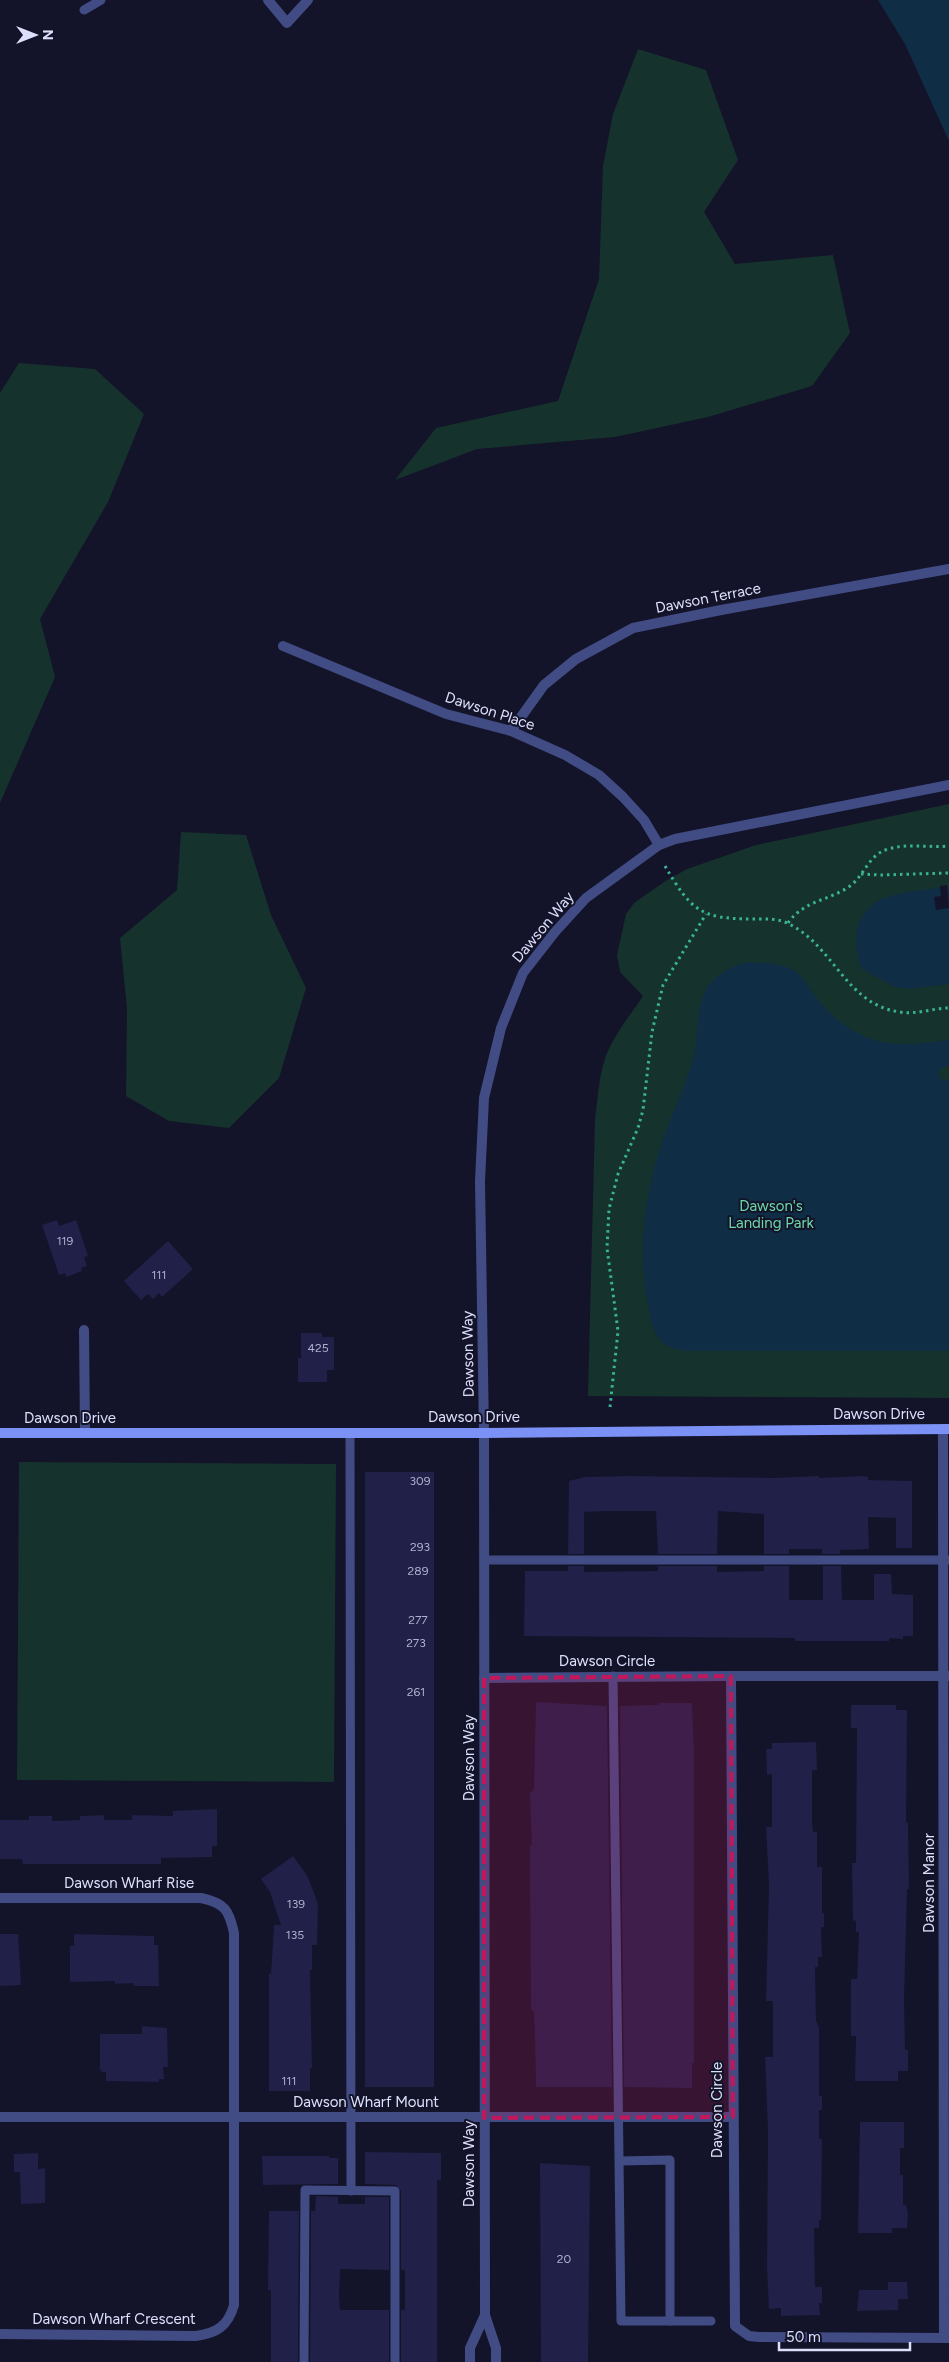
<svg xmlns="http://www.w3.org/2000/svg" width="949" height="2362" viewBox="0 0 949 2362" font-family="Figtree,sans-serif">
<style>
.green{fill:#16322c}
.water{fill:#0f2e45}
.pier{fill:#131329}
.building{fill:#202048}
.lines{fill:none;stroke-linecap:round;stroke-linejoin:round}
.path{stroke:#3ab394;stroke-width:3;stroke-dasharray:2.5 4;stroke-linecap:butt}
.lane{stroke:#414c84;stroke-width:9}
.street{stroke:#414c84;stroke-width:10}
.secondary{stroke:#7b91f5;stroke-width:10}
.marked{fill:#c2185b;fill-opacity:0.2;stroke:#c2185b;stroke-width:4;stroke-dasharray:10 6;stroke-linejoin:round}
.labels{text-anchor:middle;stroke-width:4;stroke-linejoin:round;paint-order:stroke}
.number-label{font-size:12px;fill:#aeb0cf}
.street-label{font-size:15px;fill:#dde0fc;stroke:#131329}
.park-label{font-size:15px;fill:#6dd8a8;stroke:#131329}
</style>
<rect width="100%" height="100%" fill="#131329"/>
<g class="green">
<polygon points="638,49 706,70 738,160 704,212 735,264 833,255 850,333 812,386 708,417 615,437 477,449 395,480 436,428 558,401 599,279 603,166 613,114"/>
<polygon points="19,363 95,369 144,414 108,502 40,619 55,677 0,803 0,393"/>
<path d="M949,804V1398L588,1396L595,1119C598,1097 599,1073 607,1053C616,1032 631,1014 643,996L620,972L617,955L626,914L634,903L667,880L687,869L756,845Z"/>
<polygon points="181,832 246,835 271,915 306,988 279,1078 229,1128 169,1121 126,1096 127,1009 120,938 177,890"/>
<polygon points="19,1462 336,1464 334,1782 17,1780"/>
</g>
<g class="water">
<polygon points="878,0 949,0 949,141 905,44"/>
<path d="M949,887V984L909,989L895,987L862,969C851,943 854,909 885,898C904,891 929,889 949,887Z"/>
<path d="M748,962C764,963 782,962 796,972C804,977 809,988 815,996C833,1019 858,1039 888,1043C908,1046 929,1042 949,1040V1065L941,1069L938,1074L940,1079L949,1081V1351H687C656,1347 653,1333 648,1305C636,1245 646,1182 668,1126C676,1104 686,1084 692,1062C699,1039 695,1014 705,991C714,974 731,967 748,962Z"/>
</g>
<polygon class="pier" points="947,885 949,908 936,910 934,897 941,896 940,886"/>
<g class="building">
<polygon points="57,1220 59,1226 76,1220 88,1256 84,1257 87,1266 81,1268 82,1271 66,1277 65,1273 59,1275 42,1225"/>
<polygon points="168,1241 193,1269 162,1297 159,1293 153,1299 148,1294 141,1300 124,1281"/>
<polygon points="301,1333 322,1333 322,1337 334,1337 334,1370 327,1370 327,1382 298,1382 298,1358 301,1358"/>
<rect x="365" y="1472" width="69" height="615"/>
<polygon points="629,1476 774,1478 819,1476 819,1478 863,1476 868,1477 868,1480 912,1481 912,1548 896,1548 896,1518 868,1517 869,1549 840,1550 840,1554 822,1554 822,1549 789,1549 789,1554 764,1554 764,1514 718,1511 717,1554 658,1554 656,1511 604,1511 584,1512 584,1554 568,1554 569,1481 585,1477"/>
<polygon points="568,1566 584,1566 584,1572 658,1571 658,1566 717,1566 717,1572 764,1571 764,1566 789,1566 789,1600 823,1600 823,1566 841,1566 842,1600 874,1600 874,1574 891,1574 892,1594 913,1595 913,1636 903,1636 903,1639 889,1638 889,1641 795,1641 795,1638 524,1636 525,1571 568,1571"/>
<polygon points="536,1702 607,1706 612,2087 536,2087 535,2033 534,2012 531,2009 530,1845 532,1845 530,1793 534,1790"/>
<polygon points="659,1703 692,1703 694,1753 694,2063 692,2063 692,2088 624,2087 620,1706 659,1705"/>
<polygon points="851,1705 896,1705 896,1710 907,1710 906,1823 908,1823 909,1889 907,1889 904,1998 905,2050 908,2050 908,2071 898,2071 898,2081 855,2081 856,2036 851,2036 851,1979 857,1979 859,1932 856,1932 856,1921 853,1920 852,1863 856,1863 857,1728 851,1728"/>
<polygon points="816,1742 817,1770 812,1770 812,1822 813,1832 817,1832 817,1867 822,1867 822,1913 824,1913 824,1927 821,1927 822,1957 818,1957 818,1967 815,1967 816,2020 819,2028 819,2096 822,2096 822,2110 819,2110 819,2139 822,2139 821,2220 819,2220 819,2228 814,2228 815,2287 822,2287 822,2303 819,2303 820,2315 781,2316 781,2308 769,2309 767,2268 768,2131 765,2057 773,2057 773,2001 766,2001 769,1885 766,1827 772,1827 772,1774 767,1775 766,1749 772,1749 772,1743"/>
<polygon points="217,1809 217,1846 212,1846 212,1857 161,1858 161,1864 23,1864 22,1859 0,1859 0,1820 29,1820 29,1816 52,1816 52,1821 80,1820 80,1816 104,1815 104,1820 132,1820 132,1815 173,1816 173,1811"/>
<polygon points="293,1856 308,1877 318,1904 317,1945 312,1945 312,1970 310,1970 312,2068 310,2068 310,2091 269,2091 269,1974 271,1974 274,1925 281,1925 270,1892 261,1879"/>
<polygon points="0,1934 18,1934 21,1985 0,1986"/>
<polygon points="74,1934 154,1936 154,1945 158,1945 159,1986 134,1986 134,1983 115,1984 115,1981 70,1982 70,1946 74,1946"/>
<polygon points="142,2026 167,2028 168,2067 163,2067 164,2079 159,2079 159,2082 106,2081 106,2072 102,2072 100,2069 100,2034 142,2034"/>
<polygon points="860,2122 904,2122 904,2148 900,2148 900,2175 903,2175 903,2205 906,2205 908,2214 907,2228 892,2228 892,2233 858,2233"/>
<polygon points="365,2152 441,2153 441,2180 437,2180 437,2362 401,2362 401,2310 405,2310 405,2270 401,2270 401,2191 396,2185 365,2184"/>
<polygon points="38,2153 38,2169 45,2168 45,2203 21,2204 20,2172 14,2172 14,2154"/>
<polygon points="262,2156 329,2156 329,2158 338,2158 338,2184 263,2185"/>
<polygon points="540,2163 590,2166 588,2362 541,2362"/>
<polygon points="316,2196 338,2197 338,2204 365,2204 365,2197 389,2197 389,2270 340,2269 339,2297 340,2310 389,2310 389,2362 310,2362 311,2211 315,2211"/>
<polygon points="269,2211 299,2211 298,2362 271,2362 271,2290 268,2290"/>
<polygon points="888,2282 907,2282 908,2299 898,2299 898,2310 857,2311 859,2290 888,2290"/>
</g>
<g class="lines">
<g class="path">
<path d="M665,866C691,910 700,919 752,919C765,919 778,918 789,924C834,946 846,1005 900,1012C916,1015 933,1008 949,1008"/>
<polyline points="861,874 881,875 949,873"/>
<path d="M788,923C804,900 829,901 850,886C865,875 868,855 888,849C908,843 929,848 949,846"/>
<polyline points="610,1407 618,1331 607,1248 609,1209 618,1174 638,1128 643,1110 652,1032 663,985 706,914"/>
</g>
<g class="lane">
<polyline points="84,10 101,0"/>
<polyline points="350,1433 351,2191"/>
<polyline points="484,1560 949,1560"/>
<polyline points="613,1676 621,2321 711,2321"/>
<polyline points="620,2161 670,2160 670,2321"/>
<polyline points="304,2362 305,2190 395,2191 395,2362"/>
</g>
<g class="street">
<polyline points="268,0 287,23 308,0"/>
<polyline points="283,646 446,714 511,731 565,755 599,775 623,797 644,820 659,845"/>
<polyline points="511,731 544,685 576,659 633,628 721,610 949,569"/>
<polyline points="84,1330 85,1433"/>
<polyline points="943,1429 944,2338"/>
<polyline points="949,1676 731,1676 735,2326 749,2336 759,2337 949,2338"/>
<polyline points="484,1678 731,1676"/>
<path d="M0,1898H201C225,1903 229,1910 234,1933V2305C228,2326 217,2333 196,2336L0,2334"/>
<polyline points="0,2117 733,2117"/>
<polyline points="470,2362 470,2348 485,2315"/>
<polyline points="496,2362 496,2348 485,2315 484,1433 480,1181 484,1098 501,1028 523,973 555,932 586,898 659,845 675,839 949,785"/>
</g>
<polyline class="secondary" points="0,1433 484,1433 949,1429"/>
</g>
<path class="marked" d="M731,1676L733,2117L484,2118V1678Z"/>
<g class="labels">
<g class="number-label">
<text x="65" y="1245">119</text>
<text x="159" y="1279">111</text>
<text x="318" y="1352">425</text>
<text x="420" y="1485">309</text>
<text x="420" y="1551">293</text>
<text x="418" y="1575">289</text>
<text x="418" y="1624">277</text>
<text x="416" y="1647">273</text>
<text x="416" y="1696">261</text>
<text x="296" y="1908">139</text>
<text x="295" y="1939">135</text>
<text x="289" y="2085">111</text>
<text x="564" y="2263">20</text>
</g>
<g class="street-label">
<text transform="translate(708 598) rotate(-11)" y="5">Dawson Terrace</text>
<text transform="translate(490 711) rotate(18)" y="5">Dawson Place</text>
<text transform="translate(543 927) rotate(-50)" y="5">Dawson Way</text>
<text transform="translate(468 1354) rotate(-91)" y="5">Dawson Way</text>
<text x="879" y="1419">Dawson Drive</text>
<text x="474" y="1422">Dawson Drive</text>
<text x="70" y="1423">Dawson Drive</text>
<text x="607" y="1666">Dawson Circle</text>
<text transform="translate(469 1758) rotate(-90)" y="5">Dawson Way</text>
<text x="129" y="1888">Dawson Wharf Rise</text>
<text transform="translate(929 1883) rotate(-90)" y="5">Dawson Manor</text>
<text x="366" y="2107">Dawson Wharf Mount</text>
<text transform="translate(717 2110) rotate(-90)" y="5">Dawson Circle</text>
<text transform="translate(469 2164) rotate(-90)" y="5">Dawson Way</text>
<text x="114" y="2324">Dawson Wharf Crescent</text>
</g>
<g class="park-label">
<text x="771" y="1211">Dawson's<tspan x="771" dy="17">Landing Park</tspan></text>
</g>
</g>
<g transform="translate(35 35) rotate(90)" stroke="#131329" stroke-width="4" paint-order="stroke">
<path d="M0-4L9 19L0 12L-9 19Z" fill="#dde0fc"/>
<text y="-8" font-size="14" font-weight="bold" text-anchor="middle" fill="#dde0fc">N</text>
</g>
<path d="M779 2342v8h131v-8" fill="none" stroke="#dde0fc" stroke-width="2.5"/>
<text x="786" y="2342" font-size="15" fill="#dde0fc" stroke="#131329" stroke-width="4" paint-order="stroke">50 m</text>
</svg>
